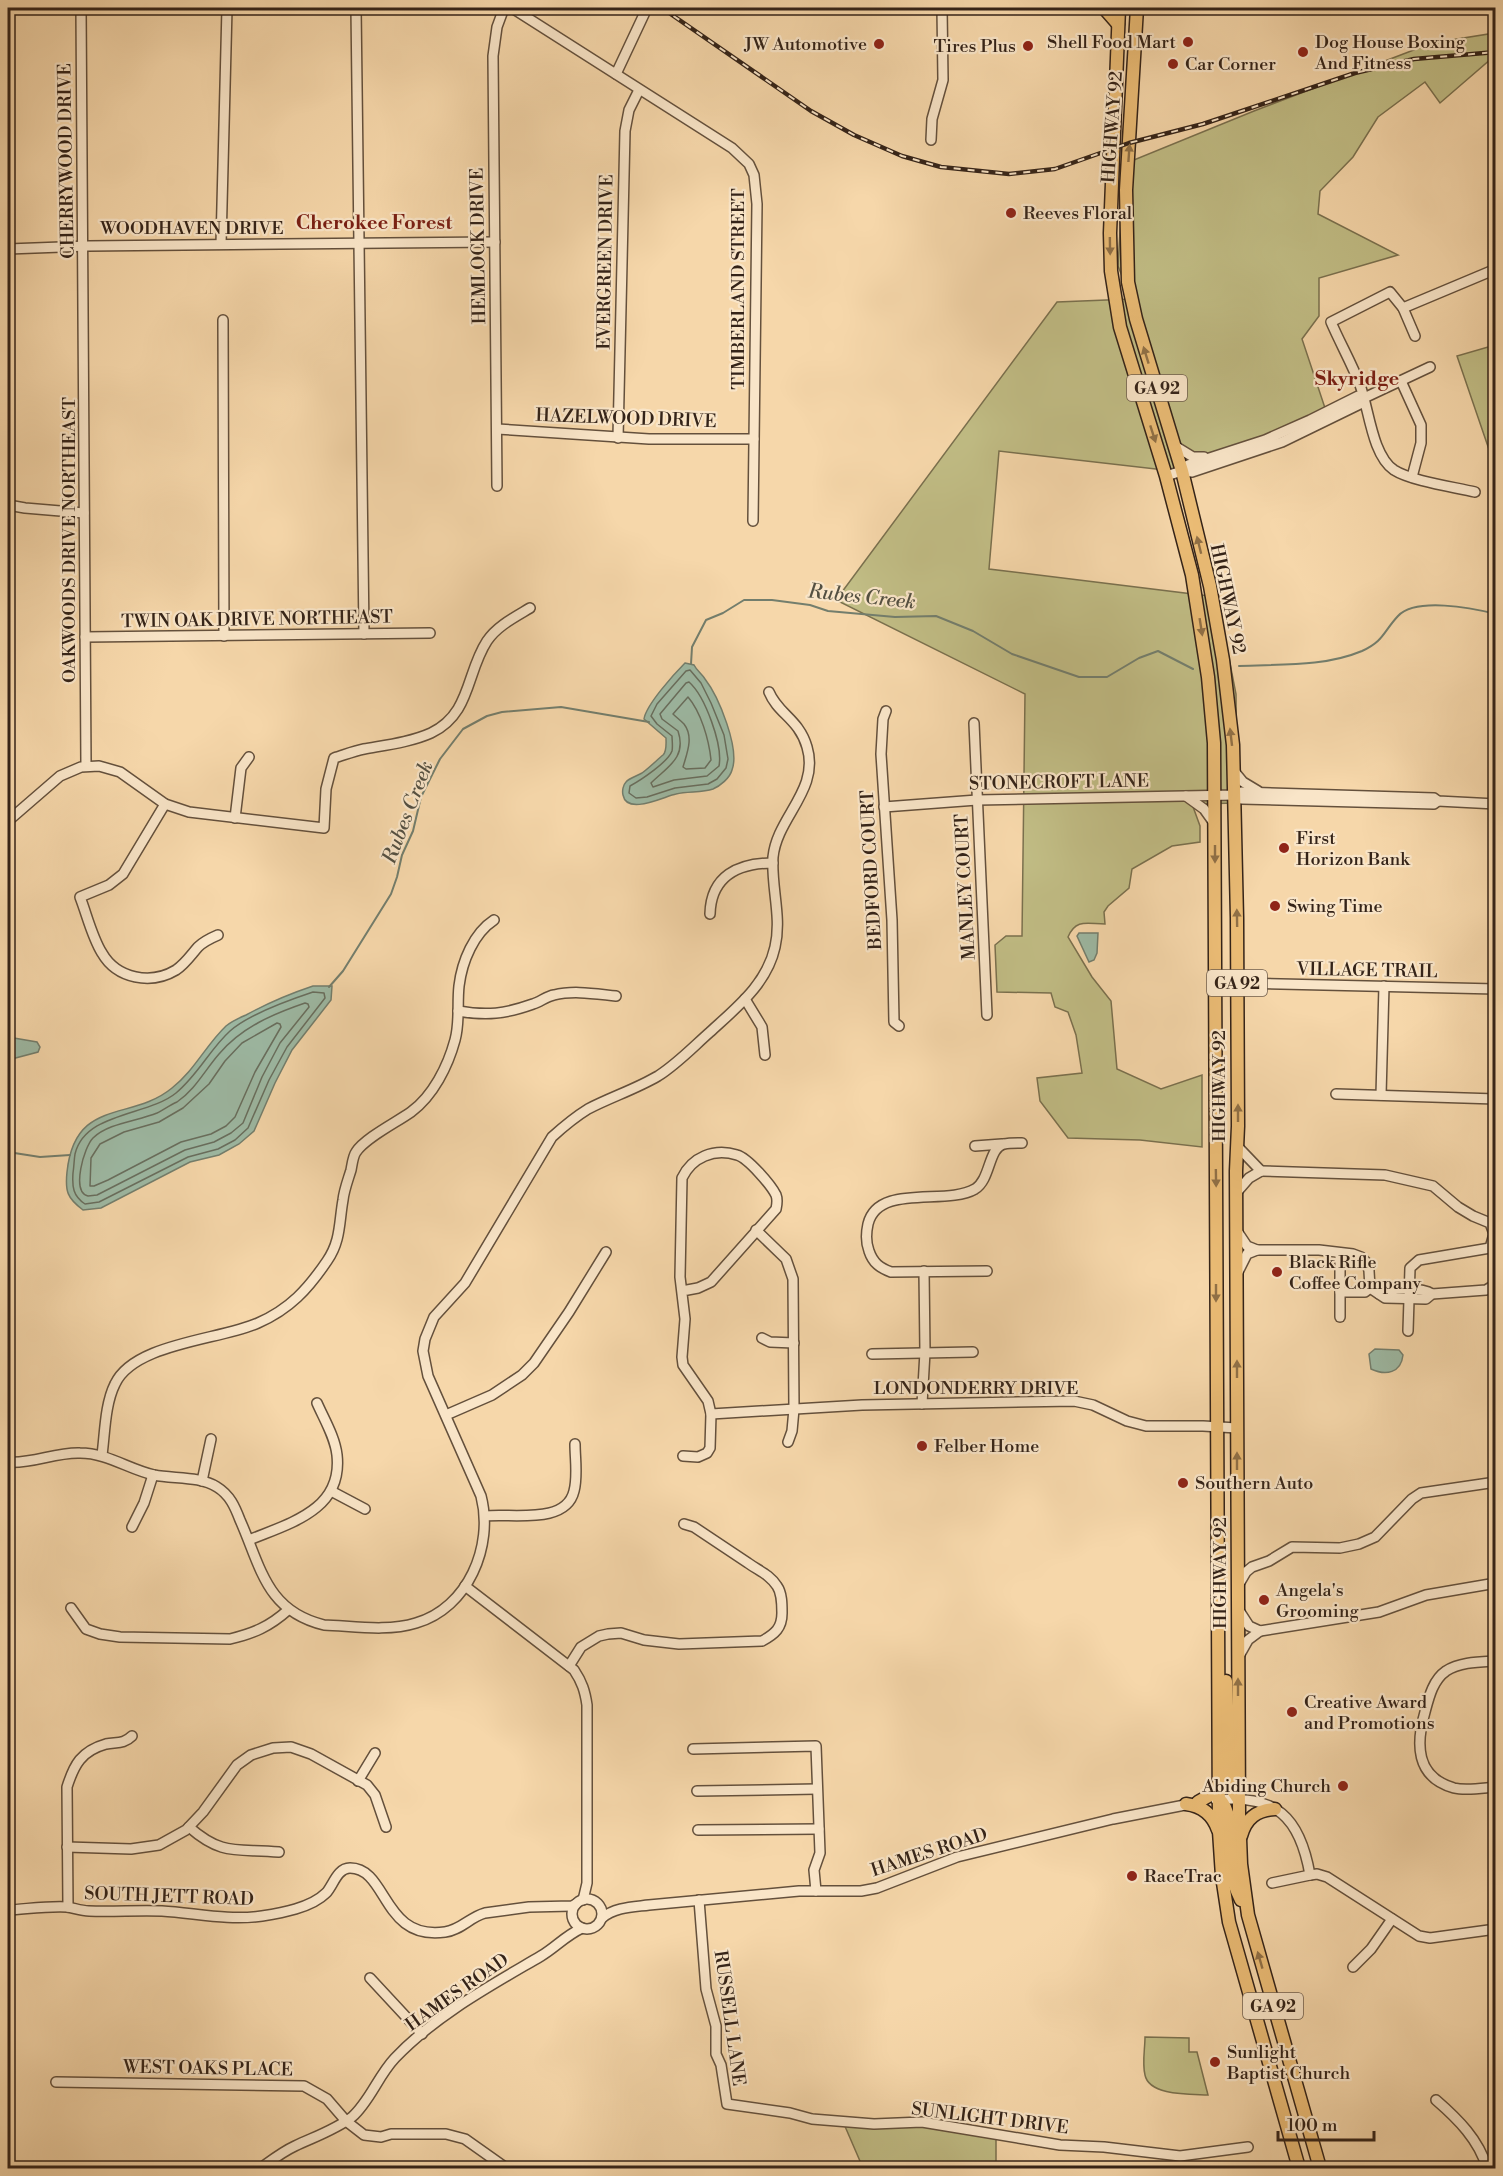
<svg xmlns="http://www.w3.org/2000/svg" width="1503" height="2176" viewBox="0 0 1503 2176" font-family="'Libre Bodoni',serif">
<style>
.green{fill:#c1bd85;stroke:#7a704e;stroke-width:1.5}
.water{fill:#9dbaa5;stroke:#737e6d;stroke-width:1.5}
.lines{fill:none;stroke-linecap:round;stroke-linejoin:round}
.shore{stroke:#686e5e;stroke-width:1.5}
.stream{stroke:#737e6d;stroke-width:2}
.minor-casing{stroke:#64503c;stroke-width:12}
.major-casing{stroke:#342318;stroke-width:15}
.minor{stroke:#f9e5c8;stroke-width:9}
.major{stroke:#ebbc75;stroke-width:12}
.rail-casing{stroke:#342318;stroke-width:4.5}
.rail{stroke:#f9e5c8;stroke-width:2;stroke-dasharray:7;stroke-linecap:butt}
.oneway{fill:#907046}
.poi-dot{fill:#8f2418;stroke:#f9e5c8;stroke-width:2}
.labels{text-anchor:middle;stroke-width:4.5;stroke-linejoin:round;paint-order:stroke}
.shield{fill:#f9e5c8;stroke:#6f5d4d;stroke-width:1.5}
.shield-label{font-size:16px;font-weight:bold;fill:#342318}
.poi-label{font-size:18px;fill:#342318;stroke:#f9e5c8;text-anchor:start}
.street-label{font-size:18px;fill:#342318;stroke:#f9e5c8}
.neighbourhood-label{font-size:20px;font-weight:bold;fill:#7a1f14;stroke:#f9e5c8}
.water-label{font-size:20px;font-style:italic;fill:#545042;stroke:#f9e5c8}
</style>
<rect width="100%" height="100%" fill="#f6d7aa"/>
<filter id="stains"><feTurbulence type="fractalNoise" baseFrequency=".00333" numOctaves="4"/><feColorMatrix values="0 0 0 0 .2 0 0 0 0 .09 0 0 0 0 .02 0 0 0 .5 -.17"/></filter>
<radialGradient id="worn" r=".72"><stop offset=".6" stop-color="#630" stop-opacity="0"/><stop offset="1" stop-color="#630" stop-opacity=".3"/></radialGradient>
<g class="green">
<path d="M1495,33V58L1491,59L1440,103L1425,82L1378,117L1353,157L1320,191L1318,214L1398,255L1319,278V316L1302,339L1329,420L1182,472L999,451L989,569L1217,597L1236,694L1237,803L1192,804L1200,826V842L1172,846L1132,869L1129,888L1108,906L1104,912L1105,924C1088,924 1076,918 1068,937L1092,977L1111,1001L1117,1069L1161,1089L1202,1075V1147L1140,1140L1068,1138L1040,1101L1037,1078L1082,1073L1076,1035L1068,1012L1055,1007L1051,993L997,992L995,945L1006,936H1022L1025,694L836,600L1057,302L1131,299L1118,266L1124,164L1254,111L1432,43Z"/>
<polygon points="1495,345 1496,345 1495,467 1457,356"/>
<path d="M1145,2037L1189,2038V2052H1197L1208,2095C1191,2094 1149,2096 1145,2075C1142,2063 1145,2049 1145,2037Z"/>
<polygon points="844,2124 962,2126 996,2130 996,2168 863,2168"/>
</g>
<g class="water">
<path d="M685,663L694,665C697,671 702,674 705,679C719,697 740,749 732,770C730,778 720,786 713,789C702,793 688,791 676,794C665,796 627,816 623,795C622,791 623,785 626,782C629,778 637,776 642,773C648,769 657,760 663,755C667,751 666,744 666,738L644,719C646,705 674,674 685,663Z"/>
<polygon points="1079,933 1098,933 1097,953 1094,960 1089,962 1077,936"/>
<path d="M313,986H332L331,1000L292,1050L275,1083L254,1131L239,1144L219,1155L190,1162L101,1208L83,1210C67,1198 65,1191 67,1172C75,1097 131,1122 172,1088C194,1071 206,1045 226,1026C232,1021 239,1018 246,1015C268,1003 289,994 313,986Z"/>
<polygon points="8,1037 37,1042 40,1047 38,1052 8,1060"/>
<path d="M1375,1349L1399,1350L1403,1355C1401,1373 1386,1376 1371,1369L1369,1354Z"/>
</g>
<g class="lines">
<g class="shore">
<path d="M690,670L701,683L711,703L724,735L728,759L726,768L717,779L708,784L675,788L647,797L636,798L629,793L630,786C641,780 668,762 672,751C673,746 672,740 672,736L657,724L651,716L657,704L686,671Z"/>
<path d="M689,682C705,696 723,745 719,766L707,776L674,780L653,787L651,783C667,767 687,758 678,731L662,719L660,714L686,683Z"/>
<path d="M688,697C701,712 709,740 711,760L705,768L686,769L683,767C687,753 694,737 684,724C680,720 676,717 673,714Z"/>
<path d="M313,992L324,993L325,998L287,1047L269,1080L248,1128L235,1140L218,1149L188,1157L99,1202L85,1204C73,1196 72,1187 73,1173C74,1167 74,1160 75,1154C85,1112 148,1116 176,1093C198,1075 210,1049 230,1031C249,1014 289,1000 313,992Z"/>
<path d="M305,1003L308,1004L309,1007L280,1043L262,1077L243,1123L231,1133L214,1142L185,1150L97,1195C97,1195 88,1196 88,1196C71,1192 84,1147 93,1138C108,1123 138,1121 157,1113C163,1110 170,1105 177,1102C195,1090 205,1070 219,1054C242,1027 273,1014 305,1003Z"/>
<polygon points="277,1023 280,1024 281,1027 255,1072 235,1117 226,1126 211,1134 181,1142 108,1180 94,1186 90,1186 91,1158 100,1144 124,1132 159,1122 183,1108 209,1084 225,1061 242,1043"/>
</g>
<g class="stream">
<polyline points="691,664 692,647 706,620 723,613 744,600 772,600 810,605 828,611 895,617 936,616 973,631 1012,654 1079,677 1107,677 1139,658 1158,651 1193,669"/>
<path d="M1239,666C1280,664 1324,667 1362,651C1384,641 1383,632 1398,616C1416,597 1472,608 1496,614"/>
<polyline points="329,987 343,971 391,894 397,877 402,855 413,831 421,797 440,759 463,729 487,716 502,712 561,707 649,722"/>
<polyline points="8,1152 40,1157 70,1155"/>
</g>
<g class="minor-casing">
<g id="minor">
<polyline points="81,8 86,766"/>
<polyline points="356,8 364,634"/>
<polyline points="512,8 732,148 749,164 754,175 757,204 753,521"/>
<polyline points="616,74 647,8"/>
<polyline points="931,140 932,119 943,80 942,8"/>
<polyline points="221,244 227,8"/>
<polyline points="8,249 88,246 495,242"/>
<polyline points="1403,308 1496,269"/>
<polyline points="223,320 224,636"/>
<path d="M1415,336L1403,308L1390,292L1331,322C1340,343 1352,364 1360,385C1369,409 1372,455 1394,470C1411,481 1454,487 1475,492"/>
<polyline points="1401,381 1421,425 1421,443 1412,477"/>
<polyline points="497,429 649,439 754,439"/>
<polyline points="618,438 625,131 629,110 639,90"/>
<polyline points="1175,446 1193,457 1204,457"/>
<polyline points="1182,471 1188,465 1265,440 1310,420 1358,396 1364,398"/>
<polyline points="1166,476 1182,471 1192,472 1282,442 1360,404 1364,398 1430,367"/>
<polyline points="497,486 493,56 497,27 504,8"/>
<polyline points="8,505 25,508 84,513"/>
<polyline points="85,637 430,633"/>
<polyline points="886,711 883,719 881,754 892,920 894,1022 899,1026"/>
<polyline points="974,723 987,1015"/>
<polyline points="1234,771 1243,782 1258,791"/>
<polyline points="1235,795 1242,799 1434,804 1438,801"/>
<polyline points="1186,796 1204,809 1214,823"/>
<path d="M165,804L123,874L109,885L80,897C87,915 92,937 102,953C117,979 151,985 176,970C185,964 191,955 198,947C204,941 211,938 218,935"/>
<polyline points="884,807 977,800 1235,795 1241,792 1434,798 1438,801 1496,804"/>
<polyline points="235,818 241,768 249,757"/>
<path d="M8,821L60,776L81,767L99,766L120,772L165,804L189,812L324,828L326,789L334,758C344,755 354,751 364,749C386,745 411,742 431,733C471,714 466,673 487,641C497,626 515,617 530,608"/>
<path d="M710,914C711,876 738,863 773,863"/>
<polyline points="1237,983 1496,989"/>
<polyline points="745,999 762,1027 765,1055"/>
<path d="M458,1011C487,1016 505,1014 533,1004C540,1002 547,996 554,995C574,990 596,994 616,996"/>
<polyline points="1336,1094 1496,1099"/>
<polyline points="1381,1095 1384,986"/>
<polyline points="975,1146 1002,1144"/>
<polyline points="1237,1146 1261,1171"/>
<polyline points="1261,1171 1385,1175 1433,1186 1458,1207 1473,1216 1490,1223 1494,1234 1490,1248 1419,1260 1410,1268 1408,1331"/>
<polyline points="1236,1193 1249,1178 1261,1171"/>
<polyline points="756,1230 786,1259 793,1279 794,1409 792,1431 788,1442"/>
<polyline points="1237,1231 1247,1246 1257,1250 1319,1250 1353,1254 1361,1257 1367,1263 1369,1271 1370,1288 1385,1298 1426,1299 1432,1294 1486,1290 1496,1284"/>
<polyline points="1340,1253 1340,1317"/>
<path d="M987,1271L891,1272C880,1268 873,1263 869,1251C866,1243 866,1233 868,1224C878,1183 946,1206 975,1189C991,1179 988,1148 1004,1144C1009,1143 1017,1143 1022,1143"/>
<polyline points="1238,1272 1247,1254 1257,1250"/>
<path d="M682,1291L698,1288L711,1282L776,1209C777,1204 778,1200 776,1195C771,1185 748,1158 737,1155C714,1148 692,1157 682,1178L680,1277L685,1319L682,1357L683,1365L708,1401L711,1414L710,1448L707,1453L698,1457L683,1456"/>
<polyline points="1340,1292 1365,1292 1370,1288"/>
<path d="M1379,1294C1389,1288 1422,1287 1432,1294"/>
<polyline points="762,1338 770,1342 794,1343"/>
<polyline points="872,1354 973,1352"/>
<polyline points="922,1404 925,1352 924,1271"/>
<polyline points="711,1414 862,1405 1074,1401 1093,1405 1127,1421 1146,1426 1203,1426 1237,1428"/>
<polyline points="446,1415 492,1395 522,1375 534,1363 569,1312 606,1252"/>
<path d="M102,1455C105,1432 105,1404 115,1384C134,1343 220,1340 258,1323C290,1309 308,1289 327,1261C341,1241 339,1222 343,1200C344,1190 348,1180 351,1170C352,1165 353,1156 356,1152C365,1138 397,1122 411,1112C433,1096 448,1066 455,1040C460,1022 457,1004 459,986C462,961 474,933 494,920"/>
<path d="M8,1462C33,1464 55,1452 80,1453C107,1453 128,1469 154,1475C174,1479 200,1476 217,1487C230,1495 235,1507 240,1520C261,1567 266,1611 324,1625C353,1626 387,1632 416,1623C468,1608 494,1546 481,1496L428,1376L423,1351L425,1339L434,1317L465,1283L552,1137C563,1127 575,1117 588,1109C611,1097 636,1089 658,1076C677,1064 693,1047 710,1032C736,1008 767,984 775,947C782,917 771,887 773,857C777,817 820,790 807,747C799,719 778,714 769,692"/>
<polyline points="202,1481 211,1439"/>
<polyline points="331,1491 365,1509"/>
<path d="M485,1516C512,1513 566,1525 574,1491C578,1476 575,1459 575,1444"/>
<polyline points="132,1527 144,1503 153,1475"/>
<path d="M249,1540C290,1523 343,1510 337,1455C335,1437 324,1419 317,1403"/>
<polyline points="1239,1584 1246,1572 1252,1567 1269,1561 1292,1547 1340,1548 1359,1544 1375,1537 1412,1499 1421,1493 1496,1482"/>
<path d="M465,1586L574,1670C582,1682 585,1691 587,1705V1883L583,1900"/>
<path d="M71,1608L86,1629L100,1634L120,1637L230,1639C254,1633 269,1627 288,1610"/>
<polyline points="1240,1612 1249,1626 1260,1631 1379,1612 1426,1595 1496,1583"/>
<polyline points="1239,1656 1248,1640 1260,1631"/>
<path d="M1496,1661C1479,1662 1460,1662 1446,1671C1433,1680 1429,1697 1425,1712C1416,1743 1415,1777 1454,1788C1466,1791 1483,1788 1496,1787"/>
<path d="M569,1666L581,1647L599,1636L608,1634L621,1633L644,1640L679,1644L762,1641C775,1634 782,1628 782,1613C782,1604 782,1593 777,1586C769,1574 759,1571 748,1563C730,1551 712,1539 694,1527L684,1524"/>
<polyline points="693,1749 816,1746 820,1853 814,1870 816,1891"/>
<polyline points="358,1781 375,1753"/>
<polyline points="697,1791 817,1789"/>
<path d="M1216,1800C1276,1794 1300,1817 1310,1875"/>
<path d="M189,1827C223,1857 238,1848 279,1852"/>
<polyline points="698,1830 819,1829"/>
<polyline points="67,1847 131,1849 159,1845 186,1830 203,1812 237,1765 251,1755 273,1748 291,1747 311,1754 367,1785 375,1795 386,1827"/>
<polyline points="1272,1883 1310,1875 1317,1874 1327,1877 1419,1936 1430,1938 1496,1929"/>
<circle cx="587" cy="1914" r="15"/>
<polyline points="699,1900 706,1989 716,2026 716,2054 721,2065 727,2104 790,2113 812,2119 874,2124 922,2122 1060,2145 1104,2147 1180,2156 1248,2147"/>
<path d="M68,1907L67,1787C74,1765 81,1751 106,1744C117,1742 124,1744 132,1736"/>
<path d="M8,1910C27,1909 47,1906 67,1907C74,1908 81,1911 89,1911C113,1912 138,1910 162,1911C195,1913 228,1921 262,1916C281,1913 311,1908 326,1893C333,1886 337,1868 350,1868C388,1868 382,1941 445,1932C461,1930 470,1917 485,1913L529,1907L572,1906L576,1904"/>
<path d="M602,1918C615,1907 633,1907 649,1905L799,1891H861L877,1888L957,1857L1113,1819L1190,1804"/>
<polyline points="1353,1967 1371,1949 1392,1919"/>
<polyline points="370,1978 422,2034"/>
<polyline points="56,2082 304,2086 327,2099 346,2121 364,2135 381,2137 391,2134 446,2134 465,2139 506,2168"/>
<path d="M1436,2100C1458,2119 1479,2140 1487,2168"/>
<path d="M261,2168C272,2160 282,2152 295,2146C314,2137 335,2130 352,2117C370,2101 378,2076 395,2058C436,2015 490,1986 541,1956C556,1947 565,1936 582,1928"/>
</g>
</g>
<g class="major-casing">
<g id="major">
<polyline points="1104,8 1118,24"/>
<polyline points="1119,8 1110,233 1111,271 1120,327 1166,476 1192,575 1208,677 1214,743 1219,1831 1222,1876 1229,1922 1299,2168"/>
<polyline points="1137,8 1126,190 1128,282 1136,319 1182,471 1210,586 1223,660 1233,745 1237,918 1238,1126 1236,1171 1239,1813 1241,1864 1248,1915 1320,2168"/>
<polyline points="1226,1681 1230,1780 1233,1791 1237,1797"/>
<path d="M1219,1799C1235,1813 1229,1852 1232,1873C1233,1883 1237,1892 1241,1900"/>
<polyline points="1198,1802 1212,1794 1219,1784"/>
<path d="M1186,1804C1202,1806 1213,1815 1218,1830"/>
<path d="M1241,1836C1246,1818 1257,1810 1275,1809"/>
</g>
</g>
<use href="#minor" class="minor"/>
<use href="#major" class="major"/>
<g class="rail-casing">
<polyline id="rail" points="662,8 811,111 854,135 902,156 941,167 1009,174 1055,169 1129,143 1203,124 1355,73 1414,59 1496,52"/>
</g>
<use href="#rail" class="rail"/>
</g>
<defs><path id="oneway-solid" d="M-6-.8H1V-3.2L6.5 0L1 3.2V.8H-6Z" transform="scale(1.5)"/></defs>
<g class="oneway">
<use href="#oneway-solid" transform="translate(1129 153) rotate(-86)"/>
<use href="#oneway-solid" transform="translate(1110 246) rotate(89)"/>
<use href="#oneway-solid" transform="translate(1146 355) rotate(-107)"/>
<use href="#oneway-solid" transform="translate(1153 434) rotate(72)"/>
<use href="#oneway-solid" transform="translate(1199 545) rotate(-104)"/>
<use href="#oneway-solid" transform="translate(1201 627) rotate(81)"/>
<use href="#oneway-solid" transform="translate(1231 737) rotate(-97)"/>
<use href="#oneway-solid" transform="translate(1215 854) rotate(90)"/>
<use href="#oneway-solid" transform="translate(1237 918) rotate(-91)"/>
<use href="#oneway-solid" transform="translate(1238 1113) rotate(-90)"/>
<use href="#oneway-solid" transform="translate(1216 1178) rotate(89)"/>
<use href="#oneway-solid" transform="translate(1216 1293) rotate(90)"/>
<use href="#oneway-solid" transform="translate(1237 1369) rotate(-90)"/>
<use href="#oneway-solid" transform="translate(1237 1461) rotate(-90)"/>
<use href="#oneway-solid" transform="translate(1238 1687) rotate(-90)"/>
<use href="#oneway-solid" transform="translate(1260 1960) rotate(-106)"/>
</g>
<g class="poi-dot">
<circle cx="1188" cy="42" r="6"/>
<circle cx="879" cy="44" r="6"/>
<circle cx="1028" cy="46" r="6"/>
<circle cx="1303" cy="52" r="6"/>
<circle cx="1173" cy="64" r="6"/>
<circle cx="1011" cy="213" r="6"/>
<circle cx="1284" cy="848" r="6"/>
<circle cx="1275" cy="906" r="6"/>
<circle cx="1277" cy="1272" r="6"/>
<circle cx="922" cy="1446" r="6"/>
<circle cx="1183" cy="1483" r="6"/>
<circle cx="1264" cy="1600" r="6"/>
<circle cx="1292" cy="1712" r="6"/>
<circle cx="1343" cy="1786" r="6"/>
<circle cx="1132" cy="1876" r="6"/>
<circle cx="1215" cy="2062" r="6"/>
</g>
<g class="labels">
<g class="shield">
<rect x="1127" y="375" width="60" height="26" rx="4.5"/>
<rect x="1207" y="970" width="60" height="26" rx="4.5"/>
<rect x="1243" y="1993" width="60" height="26" rx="4.5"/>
</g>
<g class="shield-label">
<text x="1157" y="394">GA 92</text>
<text x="1237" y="989">GA 92</text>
<text x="1273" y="2012">GA 92</text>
</g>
<g class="poi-label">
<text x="1176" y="48" text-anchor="end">Shell Food Mart</text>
<text x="1315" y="48">Dog House Boxing<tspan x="1315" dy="21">And Fitness</tspan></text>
<text x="867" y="50" text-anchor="end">JW Automotive</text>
<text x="1016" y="52" text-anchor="end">Tires Plus</text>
<text x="1185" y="70">Car Corner</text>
<text x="1023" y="219">Reeves Floral</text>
<text x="1296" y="844">First<tspan x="1296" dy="21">Horizon Bank</tspan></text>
<text x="1287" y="912">Swing Time</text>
<text x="1289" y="1268">Black Rifle<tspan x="1289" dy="21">Coffee Company</tspan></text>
<text x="934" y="1452">Felber Home</text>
<text x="1195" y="1489">Southern Auto</text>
<text x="1276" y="1596">Angela's<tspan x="1276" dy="21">Grooming</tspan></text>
<text x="1304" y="1708">Creative Award<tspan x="1304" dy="21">and Promotions</tspan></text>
<text x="1331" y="1792" text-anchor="end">Abiding Church</text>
<text x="1144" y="1882">RaceTrac</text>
<text x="1227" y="2058">Sunlight<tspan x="1227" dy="21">Baptist Church</tspan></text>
</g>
<g class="street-label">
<text transform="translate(1112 127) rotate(-86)" y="6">HIGHWAY 92</text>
<text transform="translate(66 161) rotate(-91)" y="6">CHERRYWOOD DRIVE</text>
<text x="192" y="234">WOODHAVEN DRIVE</text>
<text transform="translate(478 246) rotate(-91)" y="6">HEMLOCK DRIVE</text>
<text transform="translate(605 262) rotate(-89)" y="6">EVERGREEN DRIVE</text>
<text transform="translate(738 289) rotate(-90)" y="6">TIMBERLAND STREET</text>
<text transform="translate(626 418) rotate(2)" y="6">HAZELWOOD DRIVE</text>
<text transform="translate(69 540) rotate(-90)" y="6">OAKWOODS DRIVE NORTHEAST</text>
<text transform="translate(1228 599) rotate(78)" y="6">HIGHWAY 92</text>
<text transform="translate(257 619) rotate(-1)" y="6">TWIN OAK DRIVE NORTHEAST</text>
<text transform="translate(1059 782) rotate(-1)" y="6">STONECROFT LANE</text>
<text transform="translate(871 870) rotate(-93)" y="6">BEDFORD COURT</text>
<text transform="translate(965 887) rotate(-93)" y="6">MANLEY COURT</text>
<text transform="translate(1367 970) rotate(1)" y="6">VILLAGE TRAIL</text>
<text transform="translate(1219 1086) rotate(-90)" y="6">HIGHWAY 92</text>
<text x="976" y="1394">LONDONDERRY DRIVE</text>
<text transform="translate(1220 1573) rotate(-90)" y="6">HIGHWAY 92</text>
<text transform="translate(929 1852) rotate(-18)" y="6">HAMES ROAD</text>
<text transform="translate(169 1896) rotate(2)" y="6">SOUTH JETT ROAD</text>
<text transform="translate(457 1992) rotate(-35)" y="6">HAMES ROAD</text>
<text transform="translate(730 2018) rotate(82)" y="6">RUSSELL LANE</text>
<text transform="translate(208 2068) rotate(1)" y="6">WEST OAKS PLACE</text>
<text transform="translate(990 2118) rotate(7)" y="6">SUNLIGHT DRIVE</text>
</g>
<g class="neighbourhood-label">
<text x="374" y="229">Cherokee Forest</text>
<text x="1357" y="385">Skyridge</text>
</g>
<g class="water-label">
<text transform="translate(862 596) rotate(6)" y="7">Rubes Creek</text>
<text transform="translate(407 812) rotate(-69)" y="7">Rubes Creek</text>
</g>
</g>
<rect width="1503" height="2176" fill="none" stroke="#f6d7aa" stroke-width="30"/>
<rect x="9" y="9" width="1485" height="2158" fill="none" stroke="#342318" stroke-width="3"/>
<rect x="15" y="15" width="1473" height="2146" fill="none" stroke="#342318" stroke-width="1.5"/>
<path d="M1278 2131v9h96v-9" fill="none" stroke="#342318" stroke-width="3"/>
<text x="1287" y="2131" font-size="18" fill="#342318" stroke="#f9e5c8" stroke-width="4.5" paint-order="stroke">100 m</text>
<rect width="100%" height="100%" filter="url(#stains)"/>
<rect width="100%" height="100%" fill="url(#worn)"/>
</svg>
